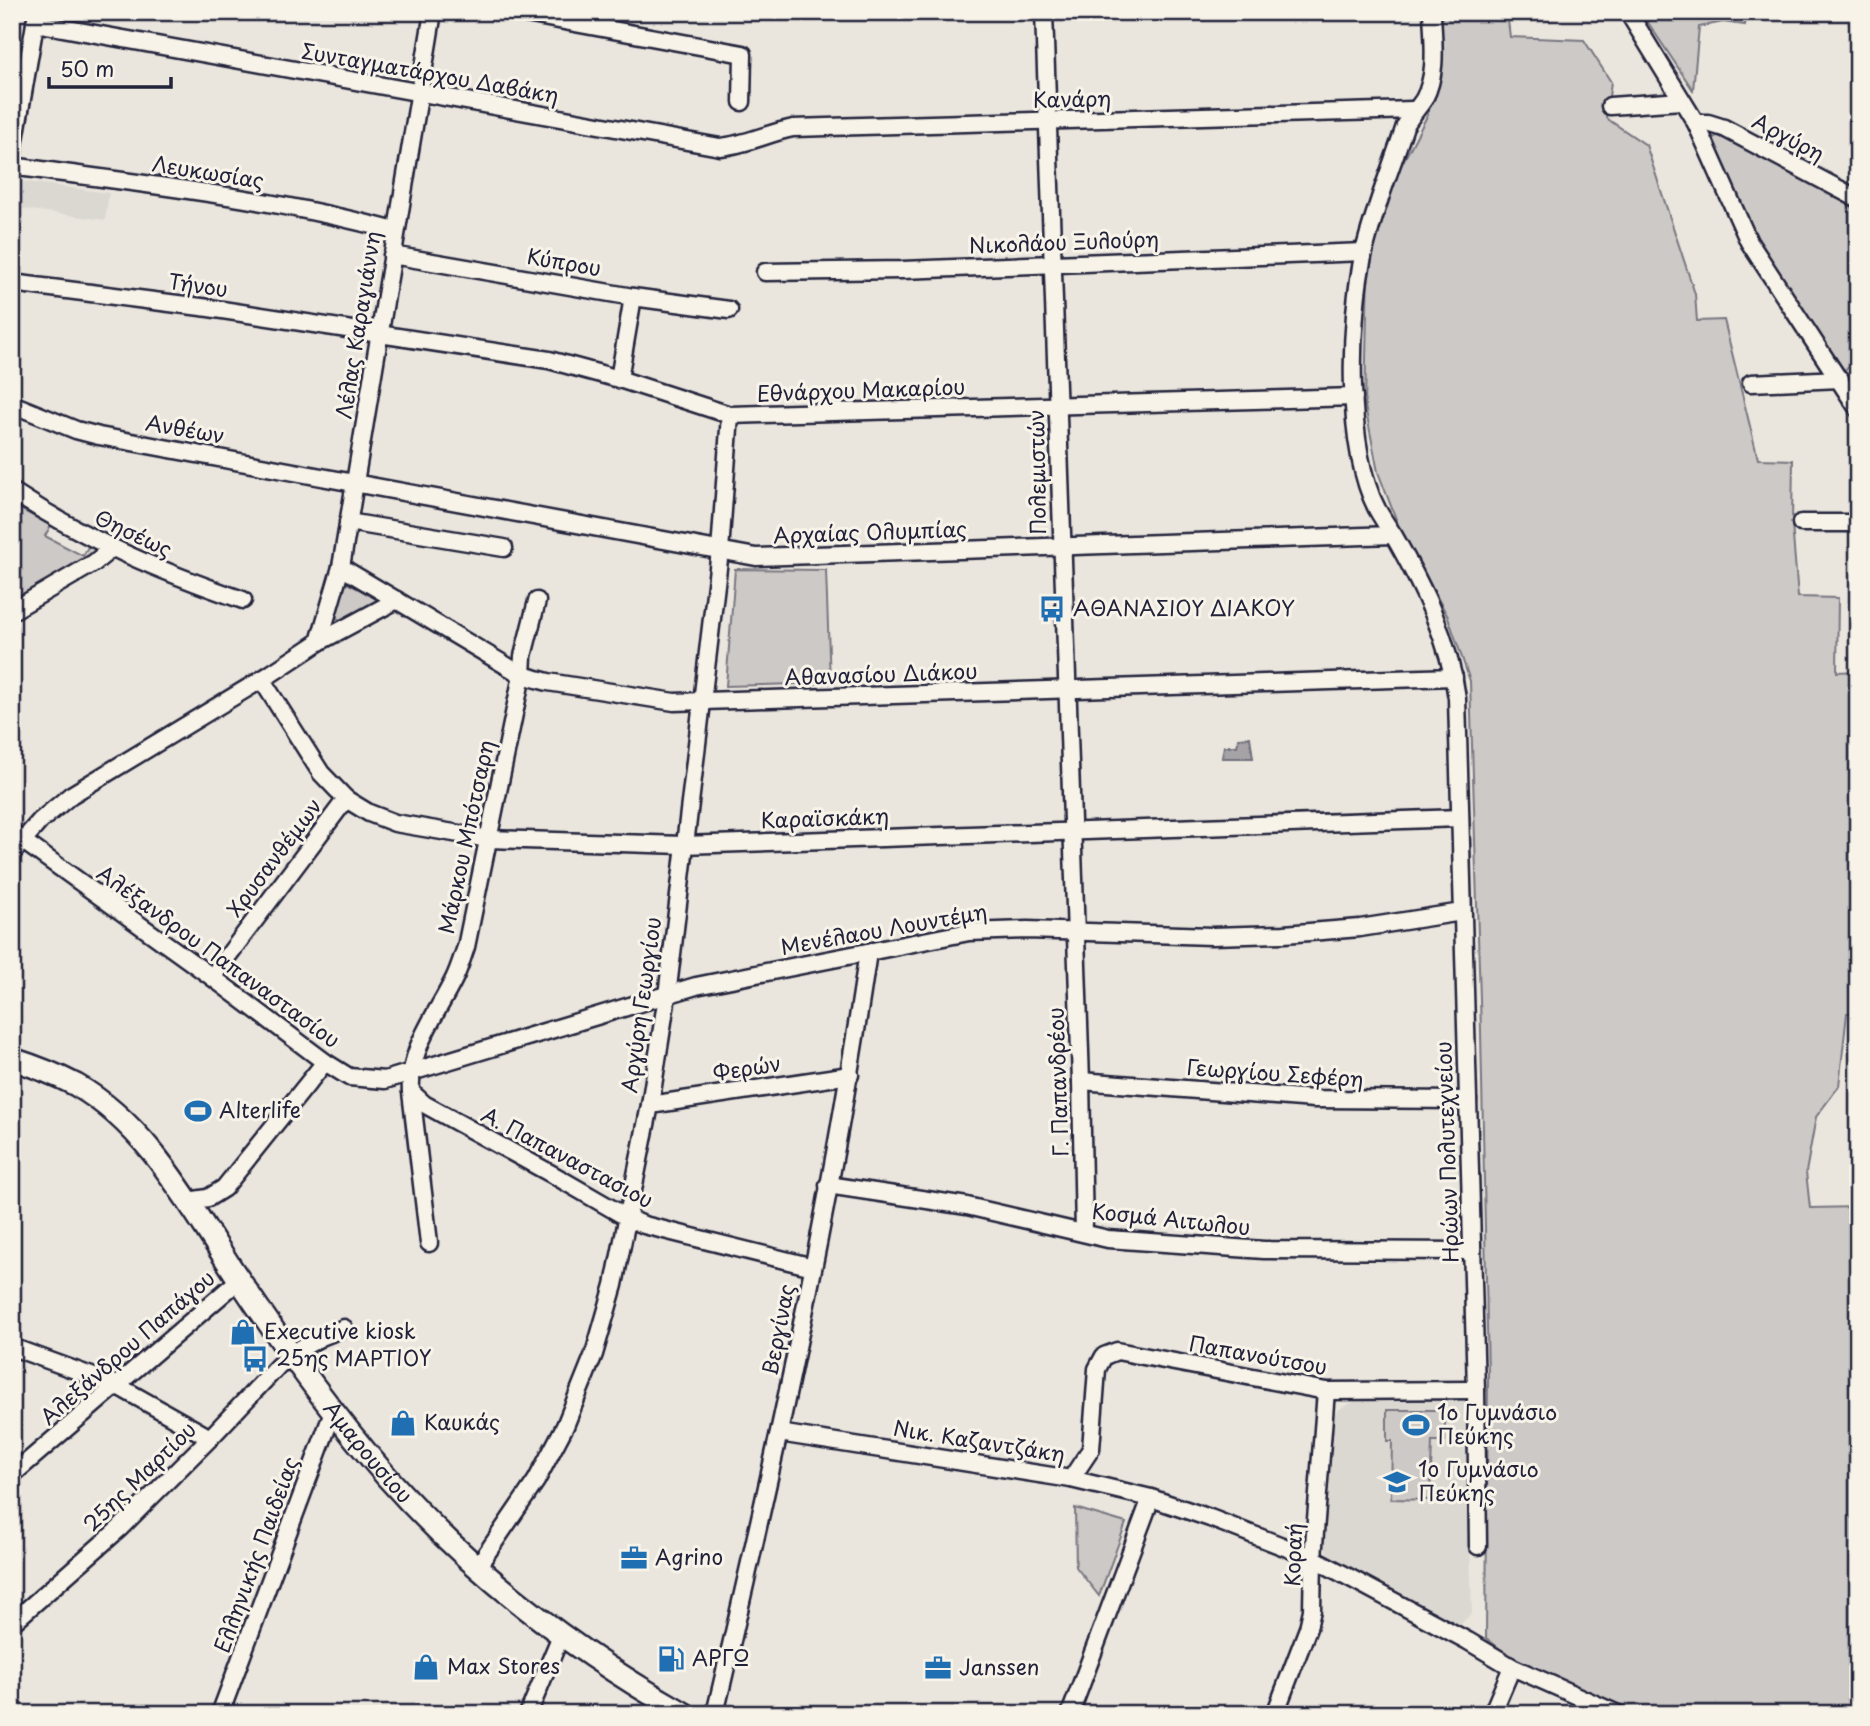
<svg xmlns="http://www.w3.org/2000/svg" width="1870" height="1726" viewBox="0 0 1870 1726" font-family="'Playpen Sans',sans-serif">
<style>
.built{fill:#dbd8d2}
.green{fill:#cdc9c6;stroke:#787680;stroke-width:2}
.water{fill:#a6a3a6;stroke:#716f7b;stroke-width:2}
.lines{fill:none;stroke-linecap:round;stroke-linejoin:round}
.street-casing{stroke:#22223b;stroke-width:21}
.secondary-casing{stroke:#22223b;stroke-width:26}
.street{stroke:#f7f3e8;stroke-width:16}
.secondary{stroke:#f7f3e8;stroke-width:21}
.labels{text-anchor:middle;stroke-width:6;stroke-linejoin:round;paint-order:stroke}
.street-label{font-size:21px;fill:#22223b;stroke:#f7f3e8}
.poi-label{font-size:21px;fill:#22223b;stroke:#f7f3e8;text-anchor:start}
</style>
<rect width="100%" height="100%" fill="#eae6de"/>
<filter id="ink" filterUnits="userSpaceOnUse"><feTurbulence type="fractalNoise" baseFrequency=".0143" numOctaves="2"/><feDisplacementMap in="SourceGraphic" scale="14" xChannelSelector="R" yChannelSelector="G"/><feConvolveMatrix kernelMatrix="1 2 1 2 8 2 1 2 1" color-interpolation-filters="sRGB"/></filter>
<g filter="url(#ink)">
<g class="built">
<polygon points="20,181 109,193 105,220 16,208"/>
<polygon points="1357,1400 1466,1400 1472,1613 1457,1628 1344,1564 1327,1553 1322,1542 1330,1422 1337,1410"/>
</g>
<g class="green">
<polygon points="1439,12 1507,12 1510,37 1584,40 1611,82 1606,118 1646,145 1695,294 1697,321 1724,320 1758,459 1793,460 1792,524 1798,597 1838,598 1837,672 1858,671 1858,1013 1847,1013 1839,1086 1816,1117 1806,1172 1810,1208 1858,1207 1858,1714 1642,1714 1521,1665 1486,1638 1488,1376 1481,1031 1470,681 1448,617 1399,527 1378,472 1365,406 1368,264 1395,177 1426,118 1441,77"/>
<polygon points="1641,12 1746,12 1745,25 1723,22 1699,27 1693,90"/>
<polygon points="1726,134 1858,209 1858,363 1844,370 1754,240 1713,148 1713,140 1717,135"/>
<polygon points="12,505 51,525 45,536 83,556 89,545 97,549 95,553 12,601"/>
<polygon points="735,569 826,570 830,683 726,686"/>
<polygon points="345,582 377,598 377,602 345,621 338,619 335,615"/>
<polygon points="1387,1410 1445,1410 1445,1441 1432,1441 1430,1500 1391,1499 1392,1441 1387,1441"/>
<polygon points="1075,1508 1126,1523 1099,1596 1076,1567"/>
</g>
<polygon class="water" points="1250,737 1253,758 1222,758 1224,746 1237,746 1239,738"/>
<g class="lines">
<g class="street-casing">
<g id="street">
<polyline points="515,12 743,54 742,102"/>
<polyline points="1044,12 1081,1081 1084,1233"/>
<path d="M1432,12C1433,41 1438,73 1424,99C1418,108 1411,116 1405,126C1391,168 1374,210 1364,252C1349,318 1345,448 1377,509C1382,518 1388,527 1394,536C1423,587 1449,639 1457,698L1476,1390L1478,1546"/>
<polyline points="1628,12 1696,123 1749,242 1858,409"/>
<path d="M35,23L720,147C745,145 768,133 793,128L1413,110"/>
<polyline points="1610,106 1682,101"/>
<polyline points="1696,123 1708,123 1724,128 1858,199"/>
<polyline points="12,157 37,12"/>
<path d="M12,166C140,184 270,197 395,231"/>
<polyline points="392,255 633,297 729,310"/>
<polyline points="765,272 902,270 1364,252"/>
<polyline points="12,283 209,308 549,360 619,379 730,415 1354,397"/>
<polyline points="619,379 633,297"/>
<polyline points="1751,383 1840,379"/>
<polyline points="12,404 76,430 99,436 756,557 1393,535"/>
<path d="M12,491C86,540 159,571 243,600"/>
<polyline points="348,522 504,548"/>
<polyline points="1801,523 1858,523"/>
<polyline points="341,567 522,675 548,682 674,702 1454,677"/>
<path d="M537,601L523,656L522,675L466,947C462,958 459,969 454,979C436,1016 408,1049 411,1092L424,1104L557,1177L628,1218L644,1225L813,1267"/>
<polyline points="12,611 94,563 111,549"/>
<polyline points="319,642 341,567 433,12"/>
<polyline points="262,680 321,773 346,799 369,813 395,823 489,839 683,845 1460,818"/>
<polyline points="12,833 212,977 325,1062 349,1077 385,1080 696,986 969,932 1027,930 1212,936 1284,934 1360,928 1462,912"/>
<polyline points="12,853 40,821 71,795 269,675 319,642 397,600"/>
<polyline points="212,977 346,799"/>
<polyline points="1081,1081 1314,1099 1468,1100"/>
<polyline points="411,1092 429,1243"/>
<polyline points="650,1105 850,1075"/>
<polyline points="828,1185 967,1206 1108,1239 1264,1250 1472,1251"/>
<polyline points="188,1201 208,1198 224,1188 325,1062"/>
<polyline points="12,1347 116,1385 210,1438"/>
<polyline points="779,1433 1071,1479 1091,1449 1097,1369 1104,1356 1117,1351 1326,1391 1476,1390"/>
<polyline points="12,1475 239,1280"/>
<polyline points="1071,1479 1151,1498 1210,1518 1313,1558 1468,1641 1512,1667 1618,1714"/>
<polyline points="478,1566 536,1481 565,1426 594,1354 614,1285 650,1105 667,996 720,551 730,415"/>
<polyline points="12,1623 120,1528 210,1438 277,1367 291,1354 321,1337 344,1328"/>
<polyline points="220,1714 333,1412"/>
<polyline points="528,1714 562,1633"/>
<path d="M715,1714C774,1462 831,1208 868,952"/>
<polyline points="1070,1714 1151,1498"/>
<polyline points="1275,1714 1308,1628 1312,1610 1313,1558 1326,1391"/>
<polyline points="1492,1714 1512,1667"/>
</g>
</g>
<g class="secondary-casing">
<g id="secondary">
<path id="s1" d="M12,1059C34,1066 55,1074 76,1085C150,1127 192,1210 238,1278C284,1347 333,1415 387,1477C471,1572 575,1652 685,1714"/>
</g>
</g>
<use href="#street" class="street"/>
<use href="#secondary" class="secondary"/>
</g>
</g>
<defs>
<g id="bus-bare" transform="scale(2.1)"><path d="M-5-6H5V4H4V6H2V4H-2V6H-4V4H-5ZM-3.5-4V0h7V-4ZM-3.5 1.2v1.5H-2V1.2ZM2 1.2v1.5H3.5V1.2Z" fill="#1f6fb2" stroke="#f7f3e8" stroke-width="2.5" paint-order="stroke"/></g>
<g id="stadium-bare" transform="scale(2.1)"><path d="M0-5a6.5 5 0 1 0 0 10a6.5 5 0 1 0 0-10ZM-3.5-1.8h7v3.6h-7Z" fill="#1f6fb2" stroke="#f7f3e8" stroke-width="2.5" paint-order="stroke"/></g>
<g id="shop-bare" transform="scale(2.1)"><path d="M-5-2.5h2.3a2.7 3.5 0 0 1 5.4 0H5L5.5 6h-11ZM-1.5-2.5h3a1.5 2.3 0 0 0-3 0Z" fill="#1f6fb2" stroke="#f7f3e8" stroke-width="2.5" paint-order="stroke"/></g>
<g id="school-bare" transform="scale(2.1)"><path d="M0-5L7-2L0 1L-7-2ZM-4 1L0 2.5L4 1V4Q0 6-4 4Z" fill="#1f6fb2" stroke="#f7f3e8" stroke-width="2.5" paint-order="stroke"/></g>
<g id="office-bare" transform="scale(2.1)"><path d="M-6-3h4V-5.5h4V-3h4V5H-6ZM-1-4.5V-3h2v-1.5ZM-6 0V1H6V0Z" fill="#1f6fb2" stroke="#f7f3e8" stroke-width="2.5" paint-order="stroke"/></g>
<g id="fuel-bare" transform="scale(2.1)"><path d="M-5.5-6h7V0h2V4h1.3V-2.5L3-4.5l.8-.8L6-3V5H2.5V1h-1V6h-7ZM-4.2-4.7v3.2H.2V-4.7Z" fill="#1f6fb2" stroke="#f7f3e8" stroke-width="2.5" paint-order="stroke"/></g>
</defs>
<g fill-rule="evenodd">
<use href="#bus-bare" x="1052" y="609"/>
<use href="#stadium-bare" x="198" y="1111"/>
<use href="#shop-bare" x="243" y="1332"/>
<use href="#bus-bare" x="255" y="1359"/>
<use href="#shop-bare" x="403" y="1423"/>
<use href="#stadium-bare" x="1416" y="1425"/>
<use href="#school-bare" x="1397" y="1482"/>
<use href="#office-bare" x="634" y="1558"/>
<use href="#fuel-bare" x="671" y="1659"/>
<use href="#shop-bare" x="426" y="1667"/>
<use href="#office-bare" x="938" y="1668"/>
</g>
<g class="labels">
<g class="street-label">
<text transform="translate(430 74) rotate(10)" y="7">Συνταγματάρχου Δαβάκη</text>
<text transform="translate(1072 100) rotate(-1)" y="7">Κανάρη</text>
<text transform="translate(1788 138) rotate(28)" y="7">Αργύρη</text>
<text transform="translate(208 173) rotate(9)" y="7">Λευκωσίας</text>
<text transform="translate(1064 243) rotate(-2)" y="7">Νικολάου Ξυλούρη</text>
<text transform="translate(564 263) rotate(10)" y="7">Κύπρου</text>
<text transform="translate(198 286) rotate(8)" y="7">Τήνου</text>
<text transform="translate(359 325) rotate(-81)" y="7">Λέλας Καραγιάννη</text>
<text transform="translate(861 391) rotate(-2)" y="7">Εθνάρχου Μακαρίου</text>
<text transform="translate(185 430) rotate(10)" y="7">Ανθέων</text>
<text transform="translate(1038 472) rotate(-91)" y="7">Πολεμιστών</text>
<text transform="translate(870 533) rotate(-2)" y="7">Αρχαίας Ολυμπίας</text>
<text transform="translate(133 534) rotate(25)" y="7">Θησέως</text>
<text transform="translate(881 675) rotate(-2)" y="7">Αθανασίου Διάκου</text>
<text transform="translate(825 819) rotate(-2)" y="7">Καραϊσκάκη</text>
<text transform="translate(467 837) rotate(-78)" y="7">Μάρκου Μπότσαρη</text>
<text transform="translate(275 858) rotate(-53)" y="7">Χρυσανθέμων</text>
<text transform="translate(884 930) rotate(-10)" y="7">Μενέλαου Λουντέμη</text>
<text transform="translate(218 957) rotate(36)" y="7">Αλέξανδρου Παπαναστασίου</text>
<text transform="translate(642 1005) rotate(-82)" y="7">Αργύρη Γεωργίου</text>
<text transform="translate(747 1069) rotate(-9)" y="7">Φερών</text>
<text transform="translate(1275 1074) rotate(4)" y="7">Γεωργίου Σεφέρη</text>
<text transform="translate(1059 1082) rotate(-92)" y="7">Γ. Παπανδρέου</text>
<text transform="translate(1448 1152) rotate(-92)" y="7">Ηρώων Πολυτεχνείου</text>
<text transform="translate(567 1158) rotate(28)" y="7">Α. Παπαναστασιου</text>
<text transform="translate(1171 1220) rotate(6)" y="7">Κοσμά Αιτωλου</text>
<text transform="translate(779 1330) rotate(-79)" y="7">Βεργίνας</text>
<text transform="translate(128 1348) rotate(-41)" y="7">Αλεξάνδρου Παπάγου</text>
<text transform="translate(1258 1356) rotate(10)" y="7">Παπανούτσου</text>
<text transform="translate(979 1442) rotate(9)" y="7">Νικ. Καζαντζάκη</text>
<text dy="7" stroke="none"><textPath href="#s1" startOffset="541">Αμαρουσίου</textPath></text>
<text transform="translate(140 1477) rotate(-44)" y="7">25ης Μαρτίου</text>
<text transform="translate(257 1555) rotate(-70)" y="7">Ελληνικής Παιδείας</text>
<text transform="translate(1294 1555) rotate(-88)" y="7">Κοραή</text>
</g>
<g class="poi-label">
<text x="1073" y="616">ΑΘΑΝΑΣΙΟΥ ΔΙΑΚΟΥ</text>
<text x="219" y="1118">Alterlife</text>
<text x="264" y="1339">Executive kiosk</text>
<text x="276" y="1366">25ης ΜΑΡΤΙΟΥ</text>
<text x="1437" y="1420">1ο Γυμνάσιο<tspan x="1437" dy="24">Πεύκης</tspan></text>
<text x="424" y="1430">Καυκάς</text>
<text x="1418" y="1477">1o Γυμνάσιο<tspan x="1418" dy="24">Πεύκης</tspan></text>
<text x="655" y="1565">Agrino</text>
<text x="692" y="1666">ΑΡΓΩ</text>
<text x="447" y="1674">Max Stores</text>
<text x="959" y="1675">Janssen</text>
</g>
</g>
<rect width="1870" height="1726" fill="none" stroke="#f7f3e8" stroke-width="42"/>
<rect x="21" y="21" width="1828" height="1684" fill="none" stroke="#22223b" stroke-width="2.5" filter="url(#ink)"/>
<path d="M49 77v10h122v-10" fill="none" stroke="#22223b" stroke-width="3.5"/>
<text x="60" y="77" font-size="21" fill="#22223b" stroke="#f7f3e8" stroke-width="5" paint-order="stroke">50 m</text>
</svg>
